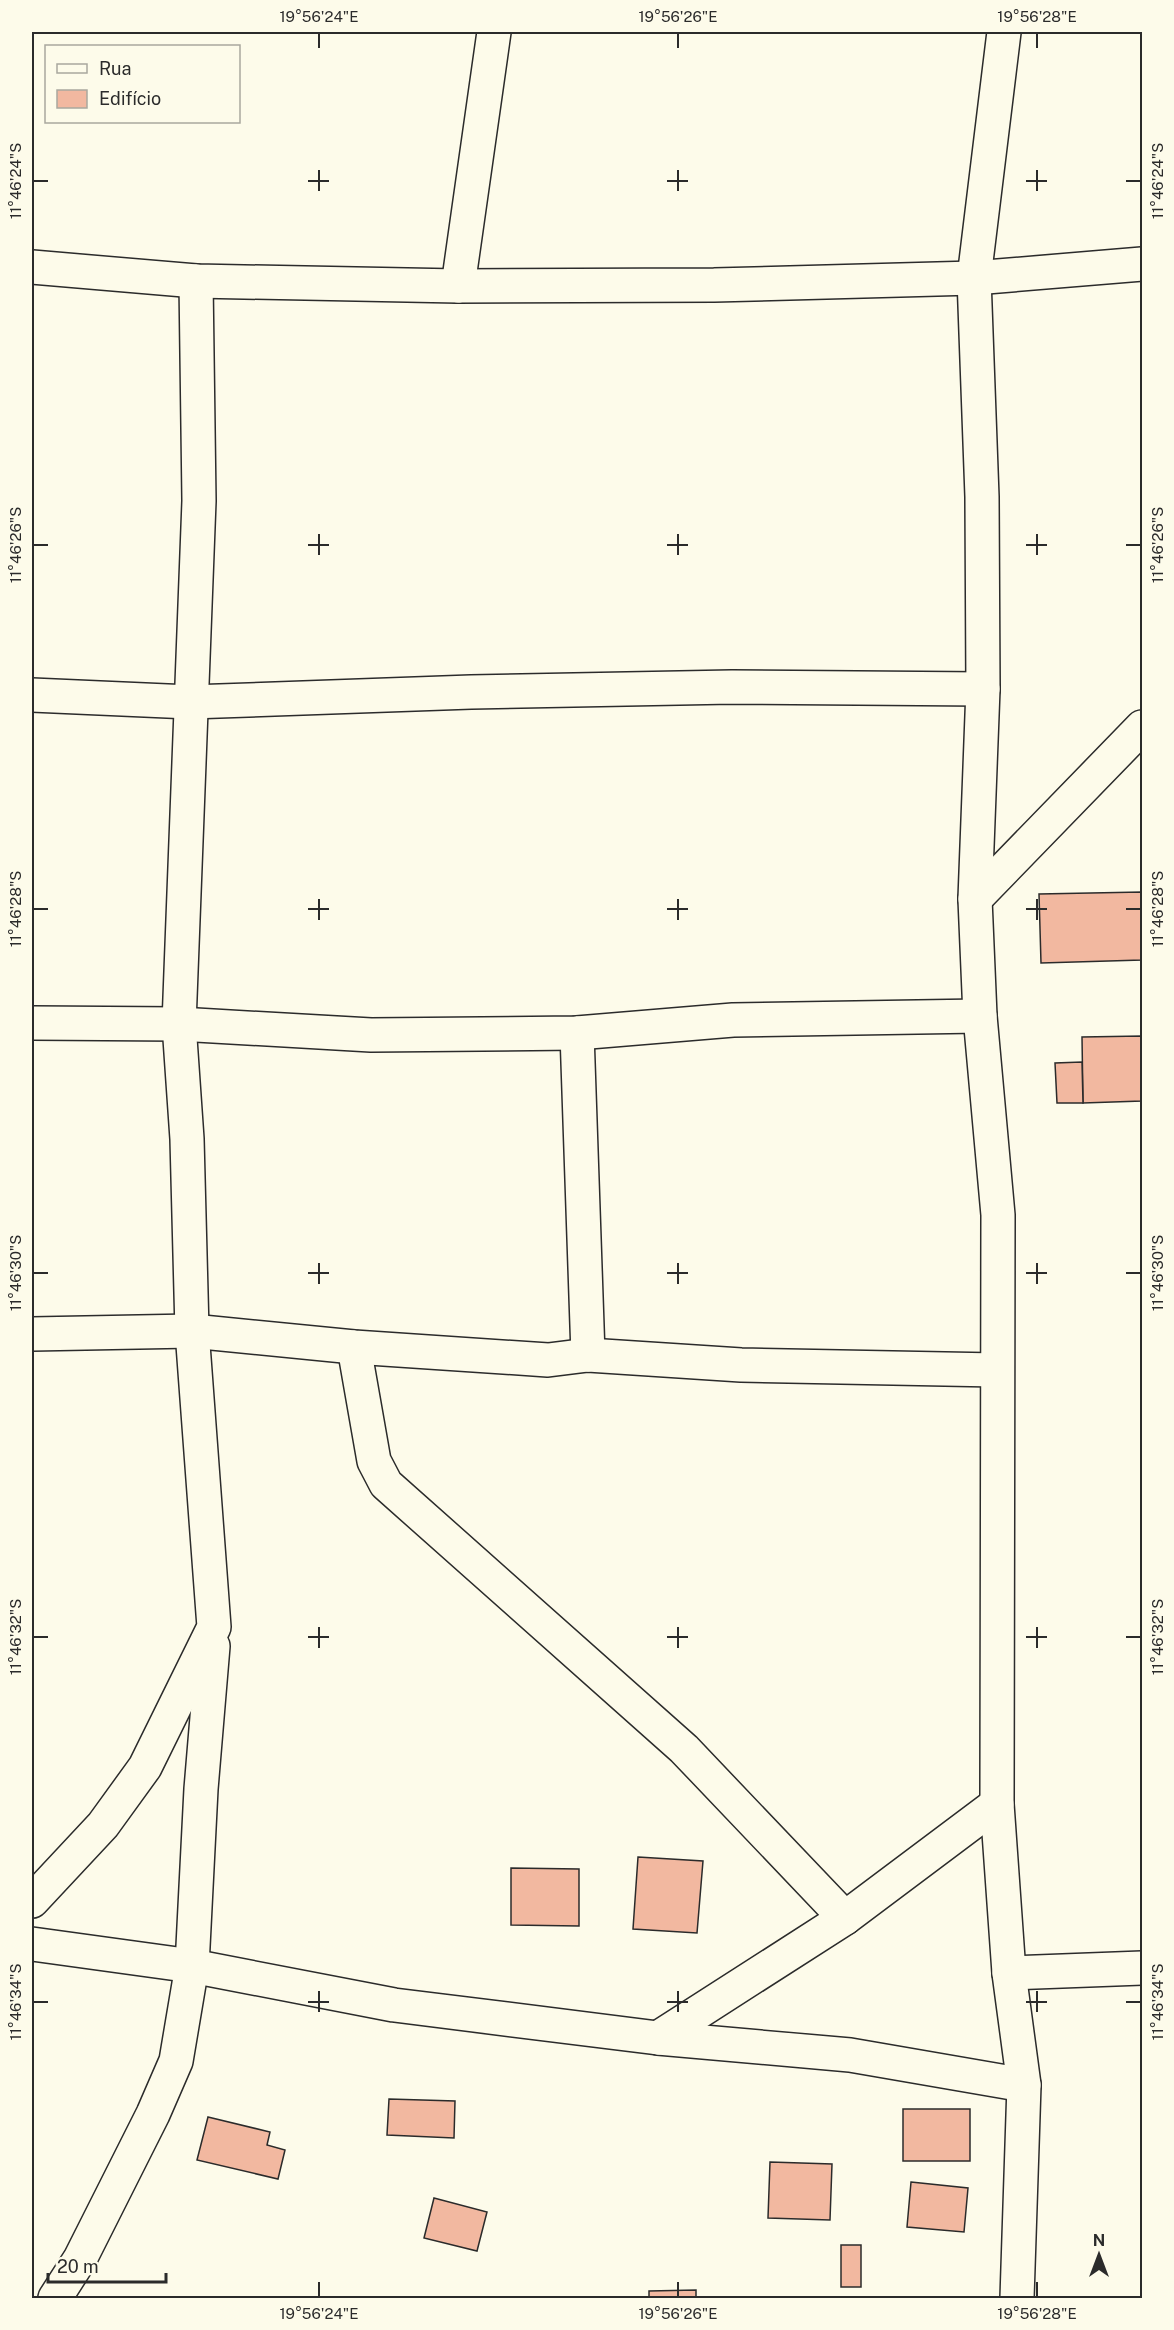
<svg xmlns="http://www.w3.org/2000/svg" width="1174" height="2330" viewBox="0 0 1174 2330" font-family="'Public Sans',sans-serif">
<style>
.building{fill:#f2b8a0;stroke:#2b2b2b;stroke-width:1.5}
.lines{fill:none;stroke-linecap:round;stroke-linejoin:round}
.street-casing{stroke:#2b2b2b;stroke-width:36}
.street{stroke:#fdfbea;stroke-width:33}
.ticks{fill:none;stroke:#2b2b2b;stroke-width:2}
.neatline{fill:none;stroke:#2b2b2b;stroke-width:2}
.ticks-label{font-size:15px;text-anchor:middle;fill:#2b2b2b}
</style>
<rect width="100%" height="100%" fill="#fdfbea"/>
<g class="building">
<polygon points="1142,892 1142,960 1041,963 1039,894"/>
<polygon points="1142,1036 1142,1101 1083,1103 1082,1037"/>
<polygon points="1082,1062 1083,1103 1057,1103 1055,1063"/>
<polygon points="638,1857 703,1861 697,1933 633,1929"/>
<polygon points="511,1868 579,1869 579,1926 511,1925"/>
<polygon points="389,2099 455,2101 454,2138 387,2135"/>
<rect x="903" y="2109" width="67" height="52"/>
<polygon points="208,2117 270,2132 267,2145 285,2150 278,2179 197,2160"/>
<polygon points="770,2162 832,2164 830,2220 768,2218"/>
<polygon points="911,2182 968,2188 964,2232 907,2227"/>
<polygon points="434,2198 487,2212 477,2251 424,2238"/>
<rect x="841" y="2245" width="20" height="42"/>
<polygon points="696,2290 696,2298 649,2298 649,2291"/>
</g>
<g class="lines">
<g class="street-casing">
<g id="street">
<polyline points="1004,32 974,278 982,497 983,689 975,899 980,1016 998,1215 997,1804 1009,1973 1024,2085 1017,2298"/>
<polyline points="32,267 196,281 458,286 714,285 974,278 1142,264"/>
<polyline points="458,286 494,32"/>
<polyline points="32,695 190,702 471,692 732,687 983,689"/>
<polyline points="975,899 1142,727"/>
<polyline points="32,1023 179,1024 371,1035 577,1033 733,1020 980,1016"/>
<polyline points="577,1033 588,1355"/>
<polyline points="32,1334 192,1331 354,1347 548,1360 588,1355 741,1365 997,1370"/>
<polyline points="354,1347 374,1461 386,1484 684,1749 845,1918"/>
<polyline points="32,1901 103,1825 145,1767 214,1627 192,1331 187,1139 179,1024 199,501 196,281"/>
<polyline points="32,1944 192,1966 394,2005 658,2038 850,2055 1024,2085"/>
<polyline points="1009,1973 1142,1968"/>
<polyline points="658,2038 845,1918 997,1804"/>
<polyline points="55,2298 80,2259 153,2114 176,2061 192,1966 201,1789 213,1646"/>
</g>
</g>
<use href="#street" class="street"/>
</g>
<path class="ticks" d="M319,33V48M678,33V48M1037,33V48M319,170V191M678,170V191M1037,170V191M33,181H48M308,181H329M667,181H688M1026,181H1047M1126,181H1141M319,534V555M678,534V555M1037,534V555M33,545H48M308,545H329M667,545H688M1026,545H1047M1126,545H1141M319,899V920M678,899V920M1037,899V920M33,909H48M308,909H329M667,909H688M1026,909H1047M1126,909H1141M319,1263V1284M678,1263V1284M1037,1263V1284M33,1273H48M308,1273H329M667,1273H688M1026,1273H1047M1126,1273H1141M319,1627V1648M678,1627V1648M1037,1627V1648M33,1637H48M308,1637H329M667,1637H688M1026,1637H1047M1126,1637H1141M319,1991V2012M678,1991V2012M1037,1991V2012M33,2002H48M308,2002H329M667,2002H688M1026,2002H1047M1126,2002H1141M319,2282V2297M678,2282V2297M1037,2282V2297"/>
<rect width="1174" height="2330" fill="none" stroke="#fdfbea" stroke-width="66"/>
<rect x="45" y="45" width="195" height="78" fill="#fdfbea" stroke="#a9a89e" stroke-width="1.5"/>
<rect x="57" y="64" width="30" height="9" fill="#fdfbea" stroke="#a9a89e" stroke-width="1.5"/>
<text x="99" y="75" font-size="18" fill="#2b2b2b">Rua</text>
<rect x="57" y="90" width="30" height="18" fill="#f2b8a0" stroke="#a9a89e" stroke-width="1.5"/>
<text x="99" y="105" font-size="18" fill="#2b2b2b">Edifício</text>
<g transform="translate(1099 2255)" stroke="#fdfbea" stroke-width="4.5" paint-order="stroke">
<path d="M0-4.5L10 22L0 15L-10 22Z" fill="#2b2b2b"/>
<text y="-9" font-size="16" font-weight="bold" text-anchor="middle" fill="#2b2b2b">N</text>
</g>
<path d="M48 2273v9h118v-9" fill="none" stroke="#2b2b2b" stroke-width="3"/>
<text x="57" y="2273" font-size="18" fill="#2b2b2b" stroke="#fdfbea" stroke-width="4.5" paint-order="stroke">20 m</text>
<rect x="33" y="33" width="1108" height="2264" class="neatline"/>
<g class="ticks-label">
<text x="319" y="22">19°56'24"E</text>
<text x="678" y="22">19°56'26"E</text>
<text x="1037" y="22">19°56'28"E</text>
<text transform="translate(16 181) rotate(-90)" y="5">11°46'24"S</text>
<text transform="translate(1158 181) rotate(-90)" y="5">11°46'24"S</text>
<text transform="translate(16 545) rotate(-90)" y="5">11°46'26"S</text>
<text transform="translate(1158 545) rotate(-90)" y="5">11°46'26"S</text>
<text transform="translate(16 909) rotate(-90)" y="5">11°46'28"S</text>
<text transform="translate(1158 909) rotate(-90)" y="5">11°46'28"S</text>
<text transform="translate(16 1273) rotate(-90)" y="5">11°46'30"S</text>
<text transform="translate(1158 1273) rotate(-90)" y="5">11°46'30"S</text>
<text transform="translate(16 1637) rotate(-90)" y="5">11°46'32"S</text>
<text transform="translate(1158 1637) rotate(-90)" y="5">11°46'32"S</text>
<text transform="translate(16 2002) rotate(-90)" y="5">11°46'34"S</text>
<text transform="translate(1158 2002) rotate(-90)" y="5">11°46'34"S</text>
<text x="319" y="2319">19°56'24"E</text>
<text x="678" y="2319">19°56'26"E</text>
<text x="1037" y="2319">19°56'28"E</text>
</g>
</svg>
